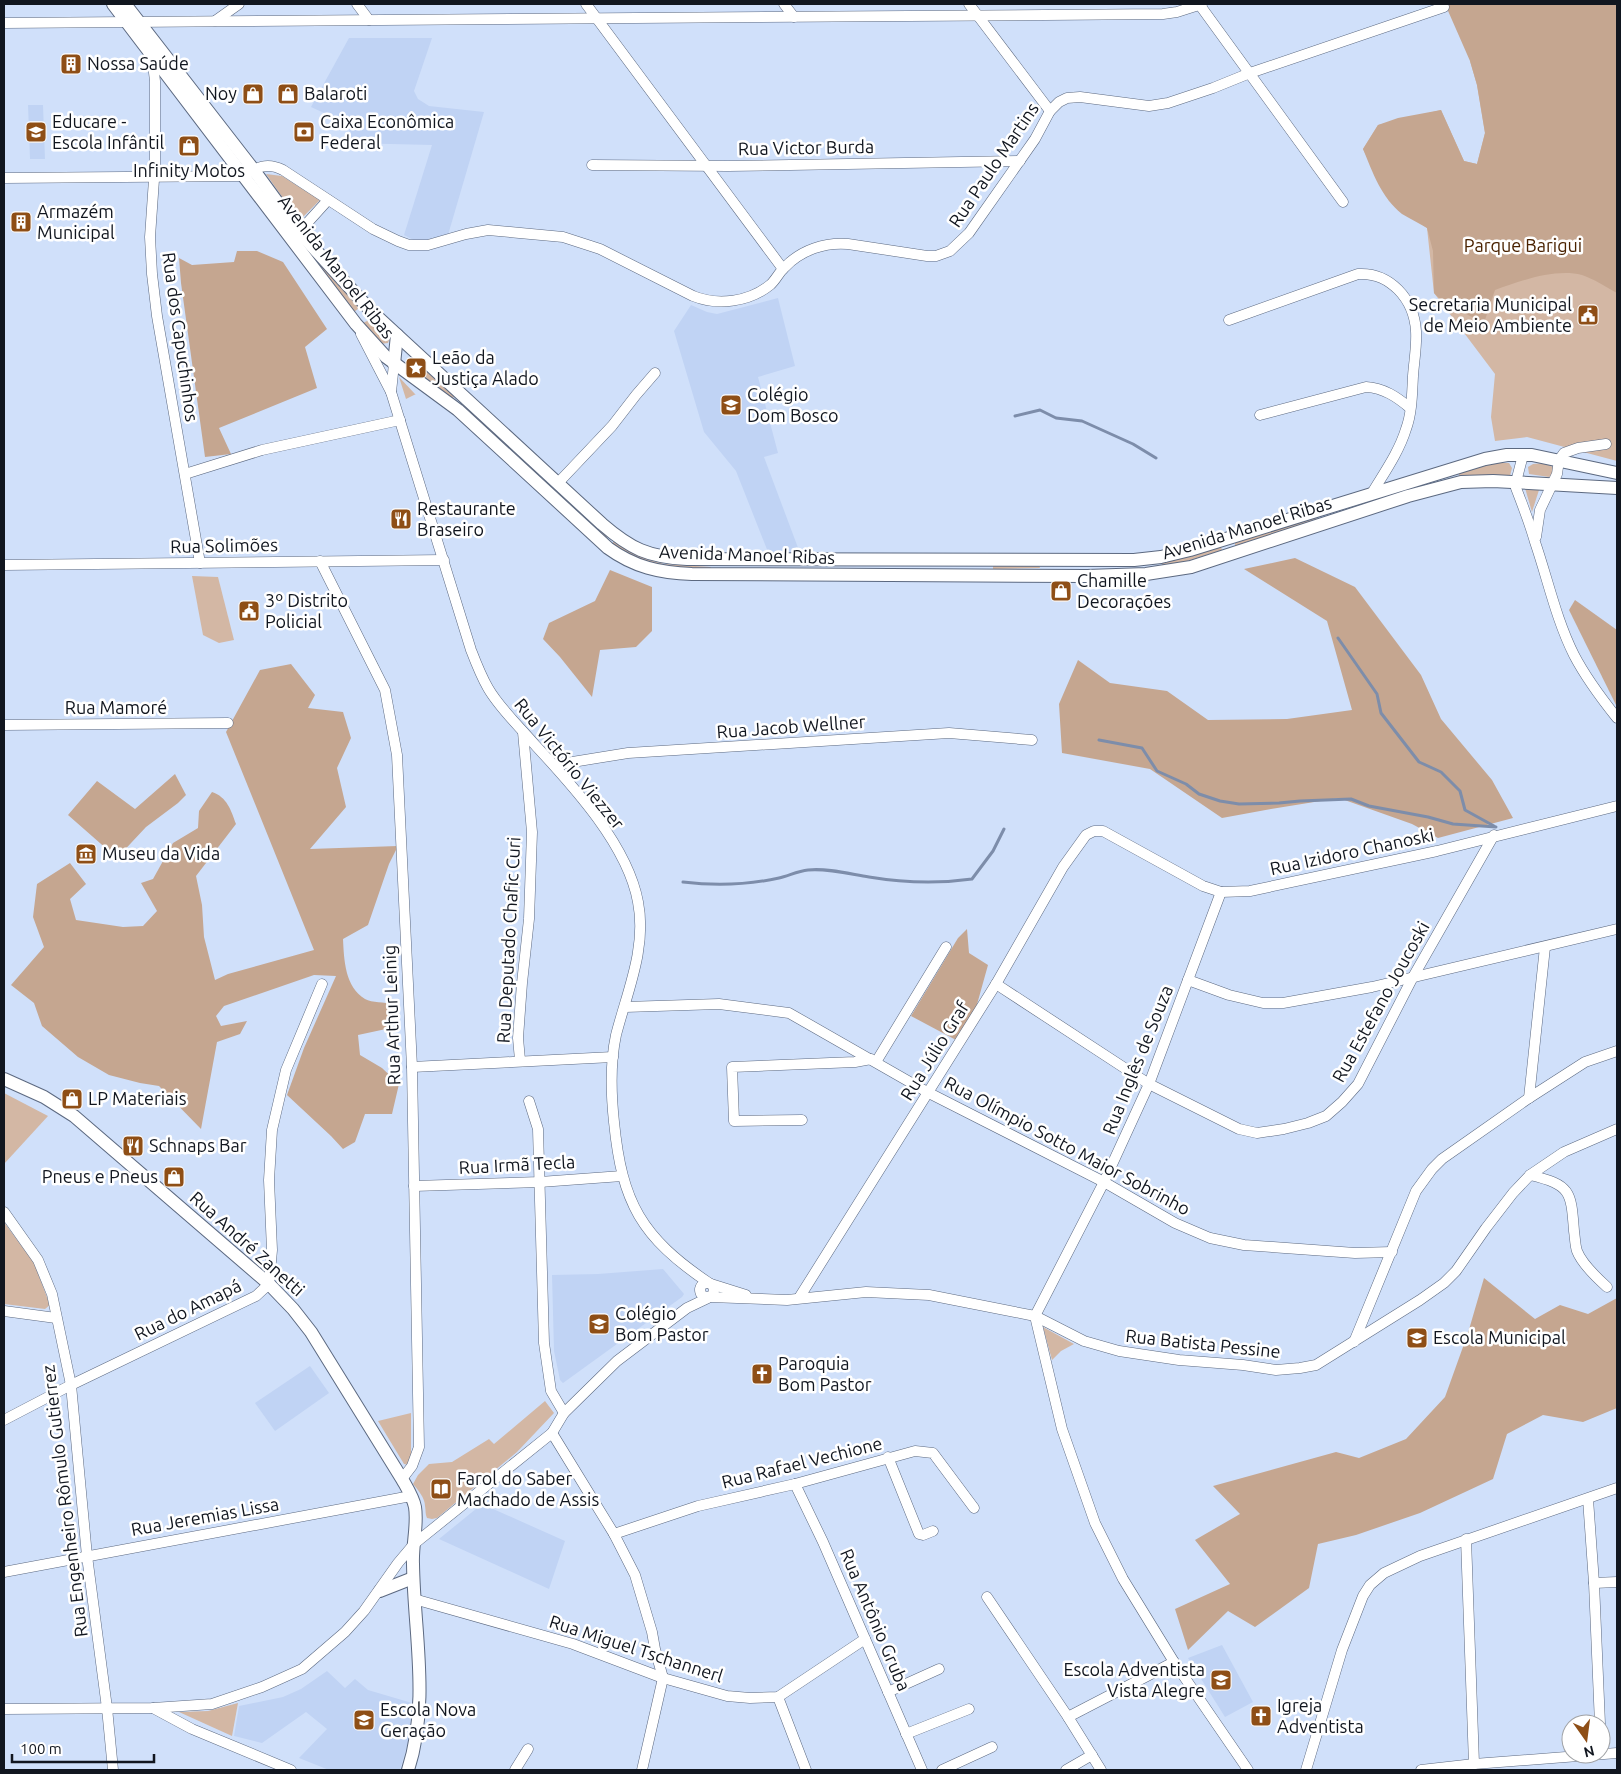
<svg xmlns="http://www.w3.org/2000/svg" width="1621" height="1774" viewBox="0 0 1621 1774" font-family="Ubuntu,sans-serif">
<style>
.built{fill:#c0d3f4}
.green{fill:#d3b7a4}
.forest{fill:#c5a690}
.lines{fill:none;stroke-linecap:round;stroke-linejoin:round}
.stream{stroke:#7d8daa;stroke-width:3}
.minor-casing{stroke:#5c6980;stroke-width:11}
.major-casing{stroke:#5c6980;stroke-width:14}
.minor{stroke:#fff;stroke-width:10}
.major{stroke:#fff;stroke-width:12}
.labels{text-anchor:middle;stroke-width:5;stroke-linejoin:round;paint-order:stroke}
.poi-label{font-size:18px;fill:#11161f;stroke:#fff;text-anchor:start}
.street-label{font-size:18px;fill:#11161f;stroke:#fff}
.park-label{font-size:18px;fill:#4a2200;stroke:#fff}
</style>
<rect width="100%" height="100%" fill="#d0e0fa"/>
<g class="built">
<polygon points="349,38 432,38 414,91 418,99 429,106 484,112 448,235 442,238 417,242 404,235 432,145 348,143 350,125 311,107"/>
<polygon points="28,105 43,105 45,159 30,159"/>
<polygon points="778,298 795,366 758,377 778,453 764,457 800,553 768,552 736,471 704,432 674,331 691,305 707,312 717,314"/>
<polygon points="663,1269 684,1294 682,1297 563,1383 560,1380 554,1351 552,1275 598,1274"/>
<polygon points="310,1366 329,1393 275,1431 255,1403"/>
<polygon points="482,1504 565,1541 549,1589 439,1539"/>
<polygon points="1222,1645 1253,1702 1225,1717 1188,1658"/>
<polygon points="327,1671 345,1688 355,1679 368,1690 412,1703 409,1739 400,1770 329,1770 299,1758 327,1729 306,1712 262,1743 234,1736 239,1706 283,1697 301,1689"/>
</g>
<g class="green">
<polygon points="1617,4 1617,461 1527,437 1495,441 1491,417 1495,374 1434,293 1427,228 1389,201 1363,149 1378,125 1441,110 1464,161 1477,164 1485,133 1477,85 1470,61"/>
<polygon points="266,174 282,176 320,200 299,221"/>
<polygon points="268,199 359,308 353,313"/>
<polygon points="371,319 390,335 390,338 388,343 380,344 363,323"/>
<polygon points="414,360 418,362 454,394 455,397 451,398 411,368 409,364"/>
<polygon points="399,377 415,394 416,394 406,399"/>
<polygon points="464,403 540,474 537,476 462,406 462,404"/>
<polygon points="1497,463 1509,463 1512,468 1510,476 1460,478 1458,471"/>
<polygon points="1544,463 1553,467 1553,474 1549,477 1529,474 1528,467 1533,464"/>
<polygon points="545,479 608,535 608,537 605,538 544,481"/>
<polygon points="1525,488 1538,488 1539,490 1532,512"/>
<polygon points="1316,516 1317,520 1235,546 1235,543"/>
<polygon points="613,542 616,542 646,559 664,564 711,567 710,569 661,566 635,557 613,544"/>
<polygon points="1221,547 1222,550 1187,561 1162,566 1162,562"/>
<polygon points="1039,565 1040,568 993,569 993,566"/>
<polygon points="192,576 218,577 234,640 219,643 203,635"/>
<polygon points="4,1093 48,1116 4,1164"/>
<polygon points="4,1222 34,1263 50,1305 45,1309 4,1304"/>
<polygon points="1043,1327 1074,1344 1061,1351 1052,1360"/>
<path d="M545,1401L554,1413L517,1452L437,1518L432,1519L427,1518C425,1513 426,1511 425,1506C425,1498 418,1490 413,1484L418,1475L429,1464L452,1462L489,1439L494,1444Z"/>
<polygon points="411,1413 411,1459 408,1465 404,1464 378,1421"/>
<polygon points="238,1703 232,1736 179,1712 208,1711"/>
</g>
<g class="forest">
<path d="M1445,4H1617V293C1606,287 1594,279 1582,275C1555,268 1520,281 1495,290L1484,323L1444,303L1434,293L1433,251L1427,228C1419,223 1410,219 1402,214C1381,197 1373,173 1363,149L1378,125L1398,118L1441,110L1464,161L1477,164L1485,133L1477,85L1470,61Z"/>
<polygon points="237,251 257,251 283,262 327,329 305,347 317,388 219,428 231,454 205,457 181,283 179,258 192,265 234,262"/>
<polygon points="1295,558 1355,587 1421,675 1441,719 1492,780 1513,818 1438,838 1412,824 1339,798 1271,809 1222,818 1150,769 1062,753 1059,704 1078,660 1110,683 1167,691 1208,720 1287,719 1352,710 1327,621 1244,569"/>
<polygon points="610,570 652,587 652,631 636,647 600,650 592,697 560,657 543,639 549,623 595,601"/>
<polygon points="1575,600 1617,630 1617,707 1569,610"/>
<path d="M291,664L315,695L308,708L343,712L351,738L337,768L346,807L310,849L398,846L389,864L368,925L343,939C344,960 345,987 365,999C372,1003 385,1002 392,1004L386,1029L358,1035L360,1055L382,1068L399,1084L392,1114H365L355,1142L343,1149L331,1136L287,1095L304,1048L336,976L314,975L224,1006L216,1016L221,1026L247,1021L240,1034L217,1042L201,1129L159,1086L140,1083L109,1075L78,1057L42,1026L34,1003L11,985L44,947L33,917L37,884L70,863L86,884L70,899L76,920L123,927L143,926L157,911L141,883L153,879L173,843L198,828L199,811L212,792C227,797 231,810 236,824L196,876L202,905L204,937L215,980L228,974L314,950L226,732L260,670Z"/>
<polygon points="175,774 186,795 178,803 146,827 117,858 68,815 97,781 135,809"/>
<polygon points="967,929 969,953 988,965 976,1008 956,1040 911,1016 958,938"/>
<polygon points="1484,1278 1535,1319 1560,1305 1588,1314 1617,1298 1617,1408 1583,1422 1543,1415 1507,1434 1493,1479 1420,1513 1356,1535 1318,1544 1309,1588 1255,1627 1228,1611 1188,1650 1175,1609 1230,1584 1195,1540 1240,1514 1213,1486 1336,1452 1359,1458 1406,1439 1445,1397 1468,1333"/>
</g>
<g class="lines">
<g class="stream">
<polyline points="1015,416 1040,410 1056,418 1082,421 1133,444 1156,458"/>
<polyline points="1338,638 1377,694 1381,713 1419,762 1441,772 1460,791 1465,810 1494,826"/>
<polyline points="1099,740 1142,748 1157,771 1186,784 1199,794 1220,801 1239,804 1279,803 1300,801 1351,799 1369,806 1428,817 1453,824 1496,827"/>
<path d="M683,882C715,886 747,885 779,878C788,876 798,871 808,870C828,868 850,874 869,877C905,883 937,884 972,879L993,851L1004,829"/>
</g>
<g class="minor-casing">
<g id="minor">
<polyline points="357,4 369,20"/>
<polyline points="586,4 783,269"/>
<polyline points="784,4 794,17"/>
<polyline points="969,4 1050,111"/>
<polyline points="1199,4 1343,202"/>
<polyline points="215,21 239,4"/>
<polyline points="4,23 1163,14 1177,12 1202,4"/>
<polyline points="152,56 155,81 155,165 150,237 152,274 157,316 200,563"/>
<polyline points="592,165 728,166 1020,161"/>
<path d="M4,178L243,176C257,167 267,162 283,170L373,229L398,241L409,245H428L466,234L488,230L563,237L600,249L693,296C718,306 749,302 770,285C776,280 779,272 785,267C801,250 825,242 848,244L927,256H936L950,251L969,233L1035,139L1050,111L1059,102L1067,98L1080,97L1149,106L1168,103L1213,88L1250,73L1444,7"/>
<polyline points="299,232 328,200"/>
<path d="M1229,320L1358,274C1390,272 1414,299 1416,331C1417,346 1414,361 1413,376C1412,394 1412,413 1406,429C1399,452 1384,473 1372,493"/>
<path d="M361,334L391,392L471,650C476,663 481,676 488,688C500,709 520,727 536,746C574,787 628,846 638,902C647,948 627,992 616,1035C610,1063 611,1094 614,1122C622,1203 641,1237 709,1283"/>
<polyline points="391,392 394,364"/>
<path d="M1260,415L1366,387C1384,388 1397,397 1410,408"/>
<path d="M1523,455L1516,482V488C1523,506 1530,524 1535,542C1548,580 1556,619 1574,655C1586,678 1601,698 1617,718"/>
<polyline points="185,474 262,450 400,420"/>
<polyline points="558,483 612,426 636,395 655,373"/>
<polyline points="1536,537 1540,510 1557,474 1559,460 1564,453 1578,448 1606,444"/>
<polyline points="320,561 385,690 397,755 412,1067 419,1447 412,1466 402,1479"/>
<polyline points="4,565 444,560"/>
<polyline points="4,725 228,723"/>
<polyline points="554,765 628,753 949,733 1032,740"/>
<polyline points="1188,980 1229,995 1263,1003 1283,1003 1372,987 1617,929"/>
<polyline points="996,984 1149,1084 1239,1129 1257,1133 1284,1129 1308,1123 1326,1116 1342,1102 1358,1084 1413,977 1494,835"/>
<polyline points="625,1007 719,1004 789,1013 929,1093 1104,1182 1175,1223 1210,1238 1244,1245 1355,1253 1392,1252"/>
<polyline points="520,1060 518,1038 522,983 529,919 532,832 523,732"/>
<polyline points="876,1062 946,947"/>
<polyline points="412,1067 613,1057"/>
<polyline points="1529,1098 1545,947"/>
<polyline points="529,1101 538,1129 544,1343 551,1391 564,1413"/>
<polyline points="802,1120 734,1121 732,1067 855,1062 871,1059"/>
<path d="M1530,1175C1571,1185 1571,1191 1574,1231C1575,1237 1575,1245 1577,1251C1582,1264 1597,1278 1607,1287"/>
<polyline points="414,1186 540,1182 622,1176"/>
<polyline points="4,1212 38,1260 52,1294 71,1385 87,1556 107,1708 113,1770"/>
<circle cx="707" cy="1290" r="7"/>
<polyline points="711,1284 746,1295"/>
<polyline points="710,1297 787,1300 866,1292 929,1295 1035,1316 1084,1341 1119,1351 1179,1360 1243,1365 1276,1370 1300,1368 1316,1365 1420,1300 1444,1283 1456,1271 1486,1228 1513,1193 1530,1175 1564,1152 1617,1129"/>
<polyline points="799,1298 996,984 1063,867 1086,835 1094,831 1103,831 1203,886 1221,892 1250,891 1437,851 1617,806"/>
<polyline points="4,1311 56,1318"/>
<polyline points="1035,1316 1062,1429 1095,1523 1123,1579 1174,1662 1248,1770"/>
<polyline points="1035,1316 1104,1182 1149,1084 1221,892"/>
<polyline points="1354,1342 1416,1191 1432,1169 1442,1159 1529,1098 1585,1062 1617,1051"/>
<polyline points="4,1420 71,1385 256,1296 269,1284 272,1250 269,1180 272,1130 286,1070 322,984"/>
<polyline points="552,1433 614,1534 635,1575 652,1632 655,1649 663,1678 642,1770"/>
<polyline points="888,1457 919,1534 923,1535 933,1531"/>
<polyline points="795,1484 823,1542 922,1770"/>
<polyline points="1588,1499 1594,1583 1600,1724"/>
<polyline points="614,1534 698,1506 795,1484 915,1451 933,1453 974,1508"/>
<polyline points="1466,1539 1474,1764"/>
<polyline points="4,1572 411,1496"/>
<polyline points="1594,1583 1617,1582"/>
<polyline points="987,1597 1068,1717 1101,1770"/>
<polyline points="414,1599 573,1644 663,1678 727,1696 750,1698 778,1697 865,1639"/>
<polyline points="888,1692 939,1669"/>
<polyline points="778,1697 806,1770"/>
<polyline points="153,1708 192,1729 291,1770"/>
<polyline points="4,1709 153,1708 212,1704 262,1687 302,1669 345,1632 364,1611 398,1563 414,1544 552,1433 564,1413 617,1361 687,1308 708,1298"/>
<polyline points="1068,1717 1174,1662"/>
<polyline points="906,1734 969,1709"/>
<polyline points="515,1770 528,1749"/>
<polyline points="942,1770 992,1747"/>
<polyline points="1066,1770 1092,1755"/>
<polyline points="1306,1770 1342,1650 1363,1596 1370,1585 1384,1573 1420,1556 1617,1488"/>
<polyline points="1421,1770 1474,1764 1617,1753"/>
</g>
</g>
<g class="major-casing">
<g id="major">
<path d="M113,4L356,324L386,357L458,410L608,548C634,567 660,573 692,574L1087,576L1146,574L1191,567L1408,496L1461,482L1493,481L1617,488"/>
<path d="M125,4L253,169L299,232L372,312L602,524C631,549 648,557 687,559L1134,560L1161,557L1190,550L1485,459L1507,455H1532L1617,473"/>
<polyline points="394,364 397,335"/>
<path d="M4,1079L44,1097L74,1116L269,1284L293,1309L311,1332L402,1479C407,1488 413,1497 415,1507C418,1525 412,1545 413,1564C414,1634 430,1701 408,1770"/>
<polyline points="380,1591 413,1578"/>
</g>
</g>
<use href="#minor" class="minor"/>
<use href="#major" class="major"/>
</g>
<defs>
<g id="building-square" transform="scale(1.125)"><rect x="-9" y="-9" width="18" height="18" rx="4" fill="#8e4e16" stroke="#fff"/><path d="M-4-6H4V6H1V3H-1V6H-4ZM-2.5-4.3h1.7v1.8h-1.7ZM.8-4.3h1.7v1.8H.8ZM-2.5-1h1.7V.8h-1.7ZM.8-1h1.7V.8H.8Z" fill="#fff"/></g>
<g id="shop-square" transform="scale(1.125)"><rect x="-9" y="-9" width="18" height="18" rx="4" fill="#8e4e16" stroke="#fff"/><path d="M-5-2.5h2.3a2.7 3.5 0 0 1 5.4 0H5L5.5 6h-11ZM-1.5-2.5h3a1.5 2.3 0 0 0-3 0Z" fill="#fff"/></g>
<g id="school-square" transform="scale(1.125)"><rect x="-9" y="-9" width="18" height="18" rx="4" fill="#8e4e16" stroke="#fff"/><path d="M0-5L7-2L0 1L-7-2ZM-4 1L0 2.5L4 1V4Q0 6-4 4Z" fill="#fff"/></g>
<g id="bank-square" transform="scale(1.125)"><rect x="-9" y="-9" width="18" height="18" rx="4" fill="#8e4e16" stroke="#fff"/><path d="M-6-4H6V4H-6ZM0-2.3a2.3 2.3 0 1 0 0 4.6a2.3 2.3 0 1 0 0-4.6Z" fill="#fff"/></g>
<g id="civic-square" transform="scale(1.125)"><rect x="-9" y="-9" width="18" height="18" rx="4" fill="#8e4e16" stroke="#fff"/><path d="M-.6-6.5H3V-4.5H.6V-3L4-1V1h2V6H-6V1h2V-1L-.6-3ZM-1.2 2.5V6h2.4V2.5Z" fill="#fff"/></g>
<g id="sight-square" transform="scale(1.125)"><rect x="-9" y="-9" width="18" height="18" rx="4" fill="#8e4e16" stroke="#fff"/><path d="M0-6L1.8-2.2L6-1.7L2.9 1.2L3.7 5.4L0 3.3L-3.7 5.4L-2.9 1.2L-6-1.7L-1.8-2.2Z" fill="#fff"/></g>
<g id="restaurant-square" transform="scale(1.125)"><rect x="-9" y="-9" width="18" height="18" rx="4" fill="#8e4e16" stroke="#fff"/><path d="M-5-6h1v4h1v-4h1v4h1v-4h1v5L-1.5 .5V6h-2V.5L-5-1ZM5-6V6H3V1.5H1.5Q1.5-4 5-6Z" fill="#fff"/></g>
<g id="museum-square" transform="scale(1.125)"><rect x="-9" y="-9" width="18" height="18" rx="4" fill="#8e4e16" stroke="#fff"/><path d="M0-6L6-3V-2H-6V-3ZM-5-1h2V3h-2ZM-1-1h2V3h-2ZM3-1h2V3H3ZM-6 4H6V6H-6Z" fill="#fff"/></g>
<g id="university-square" transform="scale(1.125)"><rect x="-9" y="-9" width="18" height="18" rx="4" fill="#8e4e16" stroke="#fff"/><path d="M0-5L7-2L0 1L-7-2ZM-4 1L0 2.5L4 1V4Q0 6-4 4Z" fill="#fff"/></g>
<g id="church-square" transform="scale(1.125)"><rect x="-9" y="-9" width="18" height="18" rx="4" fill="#8e4e16" stroke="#fff"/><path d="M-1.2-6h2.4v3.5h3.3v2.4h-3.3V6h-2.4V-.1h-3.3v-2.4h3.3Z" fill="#fff"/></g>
<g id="library-square" transform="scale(1.125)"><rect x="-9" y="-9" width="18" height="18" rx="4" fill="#8e4e16" stroke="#fff"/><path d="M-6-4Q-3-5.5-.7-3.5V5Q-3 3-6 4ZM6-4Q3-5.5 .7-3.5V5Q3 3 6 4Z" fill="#fff"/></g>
</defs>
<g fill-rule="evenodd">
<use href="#building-square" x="71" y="64"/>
<use href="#shop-square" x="253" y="94"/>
<use href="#shop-square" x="288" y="94"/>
<use href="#school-square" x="36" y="132"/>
<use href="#bank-square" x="304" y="132"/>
<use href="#shop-square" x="189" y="146"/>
<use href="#building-square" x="21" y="222"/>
<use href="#civic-square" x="1588" y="315"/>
<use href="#sight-square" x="416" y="368"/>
<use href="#school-square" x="731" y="405"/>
<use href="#restaurant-square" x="401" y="519"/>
<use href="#shop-square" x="1061" y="591"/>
<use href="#civic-square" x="249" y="611"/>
<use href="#museum-square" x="86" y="854"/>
<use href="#shop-square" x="72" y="1099"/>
<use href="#restaurant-square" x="133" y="1146"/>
<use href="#shop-square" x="174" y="1177"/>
<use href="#university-square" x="599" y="1324"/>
<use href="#school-square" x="1417" y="1338"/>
<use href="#church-square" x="762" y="1374"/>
<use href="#library-square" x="441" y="1489"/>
<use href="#school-square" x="1221" y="1680"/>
<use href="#church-square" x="1261" y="1716"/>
<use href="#school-square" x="364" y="1720"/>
</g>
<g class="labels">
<g class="poi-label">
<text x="87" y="70">Nossa Saúde</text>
<text x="237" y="100" text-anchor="end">Noy</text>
<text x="304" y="100">Balaroti</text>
<text x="52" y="128">Educare -<tspan x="52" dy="21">Escola Infântil</tspan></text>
<text x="320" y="128">Caixa Econômica<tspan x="320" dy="21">Federal</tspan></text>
<text x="189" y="177" text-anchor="middle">Infinity Motos</text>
<text x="37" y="218">Armazém<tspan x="37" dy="21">Municipal</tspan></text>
<text x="1572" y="311" text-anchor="end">Secretaria Municipal<tspan x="1572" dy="21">de Meio Ambiente</tspan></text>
<text x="432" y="364">Leão da<tspan x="432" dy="21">Justiça Alado</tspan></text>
<text x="747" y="401">Colégio<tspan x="747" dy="21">Dom Bosco</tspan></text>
<text x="417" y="515">Restaurante<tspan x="417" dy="21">Braseiro</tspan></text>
<text x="1077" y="587">Chamille<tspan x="1077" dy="21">Decorações</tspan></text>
<text x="265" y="607">3º Distrito<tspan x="265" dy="21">Policial</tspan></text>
<text x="102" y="860">Museu da Vida</text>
<text x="88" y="1105">LP Materiais</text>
<text x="149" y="1152">Schnaps Bar</text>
<text x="158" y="1183" text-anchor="end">Pneus e Pneus</text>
<text x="615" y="1320">Colégio<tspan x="615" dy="21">Bom Pastor</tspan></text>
<text x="1433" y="1344">Escola Municipal</text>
<text x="778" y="1370">Paroquia<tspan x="778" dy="21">Bom Pastor</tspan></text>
<text x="457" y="1485">Farol do Saber<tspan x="457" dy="21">Machado de Assis</tspan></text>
<text x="1205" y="1676" text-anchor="end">Escola Adventista<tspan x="1205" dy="21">Vista Alegre</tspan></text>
<text x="1277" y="1712">Igreja<tspan x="1277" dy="21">Adventista</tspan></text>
<text x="380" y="1716">Escola Nova<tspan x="380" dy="21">Geração</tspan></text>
</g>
<g class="street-label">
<text transform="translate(806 148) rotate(-1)" y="6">Rua Victor Burda</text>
<text transform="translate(994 165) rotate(-56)" y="6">Rua Paulo Martins</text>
<text transform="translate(336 267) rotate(52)" y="6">Avenida Manoel Ribas</text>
<text transform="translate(180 337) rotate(82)" y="6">Rua dos Capuchinhos</text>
<text transform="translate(1247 528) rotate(-17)" y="6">Avenida Manoel Ribas</text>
<text transform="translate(224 546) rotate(-1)" y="6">Rua Solimões</text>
<text transform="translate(747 555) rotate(2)" y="6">Avenida Manoel Ribas</text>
<text x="116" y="714">Rua Mamoré</text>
<text transform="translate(791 727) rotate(-4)" y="6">Rua Jacob Wellner</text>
<text transform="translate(569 764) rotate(51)" y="6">Rua Victório Viezzer</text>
<text transform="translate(1352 852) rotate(-12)" y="6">Rua Izidoro Chanoski</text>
<text transform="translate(509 940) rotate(-87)" y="6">Rua Deputado Chafic Curi</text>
<text transform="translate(1381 1002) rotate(-61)" y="6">Rua Estefano Joucoski</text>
<text transform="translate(392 1015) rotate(-92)" y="6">Rua Arthur Leinig</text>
<text transform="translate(935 1051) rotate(-58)" y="6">Rua Júlio Graf</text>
<text transform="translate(1138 1060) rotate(-68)" y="6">Rua Inglês de Souza</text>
<text transform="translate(1067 1146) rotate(28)" y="6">Rua Olímpio Sotto Maior Sobrinho</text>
<text transform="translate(517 1165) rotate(-3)" y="6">Rua Irmã Tecla</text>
<text transform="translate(247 1244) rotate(42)" y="6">Rua André Zanetti</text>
<text transform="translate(188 1310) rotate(-26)" y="6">Rua do Amapá</text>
<text transform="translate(1203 1344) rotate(6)" y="6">Rua Batista Pessine</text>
<text transform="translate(802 1463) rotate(-14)" y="6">Rua Rafael Vechione</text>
<text transform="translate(65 1501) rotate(-97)" y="6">Rua Engenheiro Rômulo Gutierrez</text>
<text transform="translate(205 1517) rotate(-10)" y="6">Rua Jeremias Lissa</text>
<text transform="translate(875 1620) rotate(67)" y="6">Rua Antônio Gruba</text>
<text transform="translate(636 1649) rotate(18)" y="6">Rua Miguel Tschannerl</text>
</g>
<g class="park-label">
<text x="1523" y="252">Parque Barigui</text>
</g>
</g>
<rect width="1621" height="1774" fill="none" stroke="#11161f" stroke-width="10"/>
<g transform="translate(1586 1739) rotate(166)"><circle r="24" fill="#ffffff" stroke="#a0a2a5"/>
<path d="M0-4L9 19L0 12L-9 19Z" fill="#8e4e16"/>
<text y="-8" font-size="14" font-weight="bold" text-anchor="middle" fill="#11161f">N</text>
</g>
<path d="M12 1754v8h142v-8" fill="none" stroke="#11161f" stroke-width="2.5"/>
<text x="20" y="1754" font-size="15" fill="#11161f" stroke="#ffffff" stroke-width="4" paint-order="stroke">100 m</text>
</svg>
